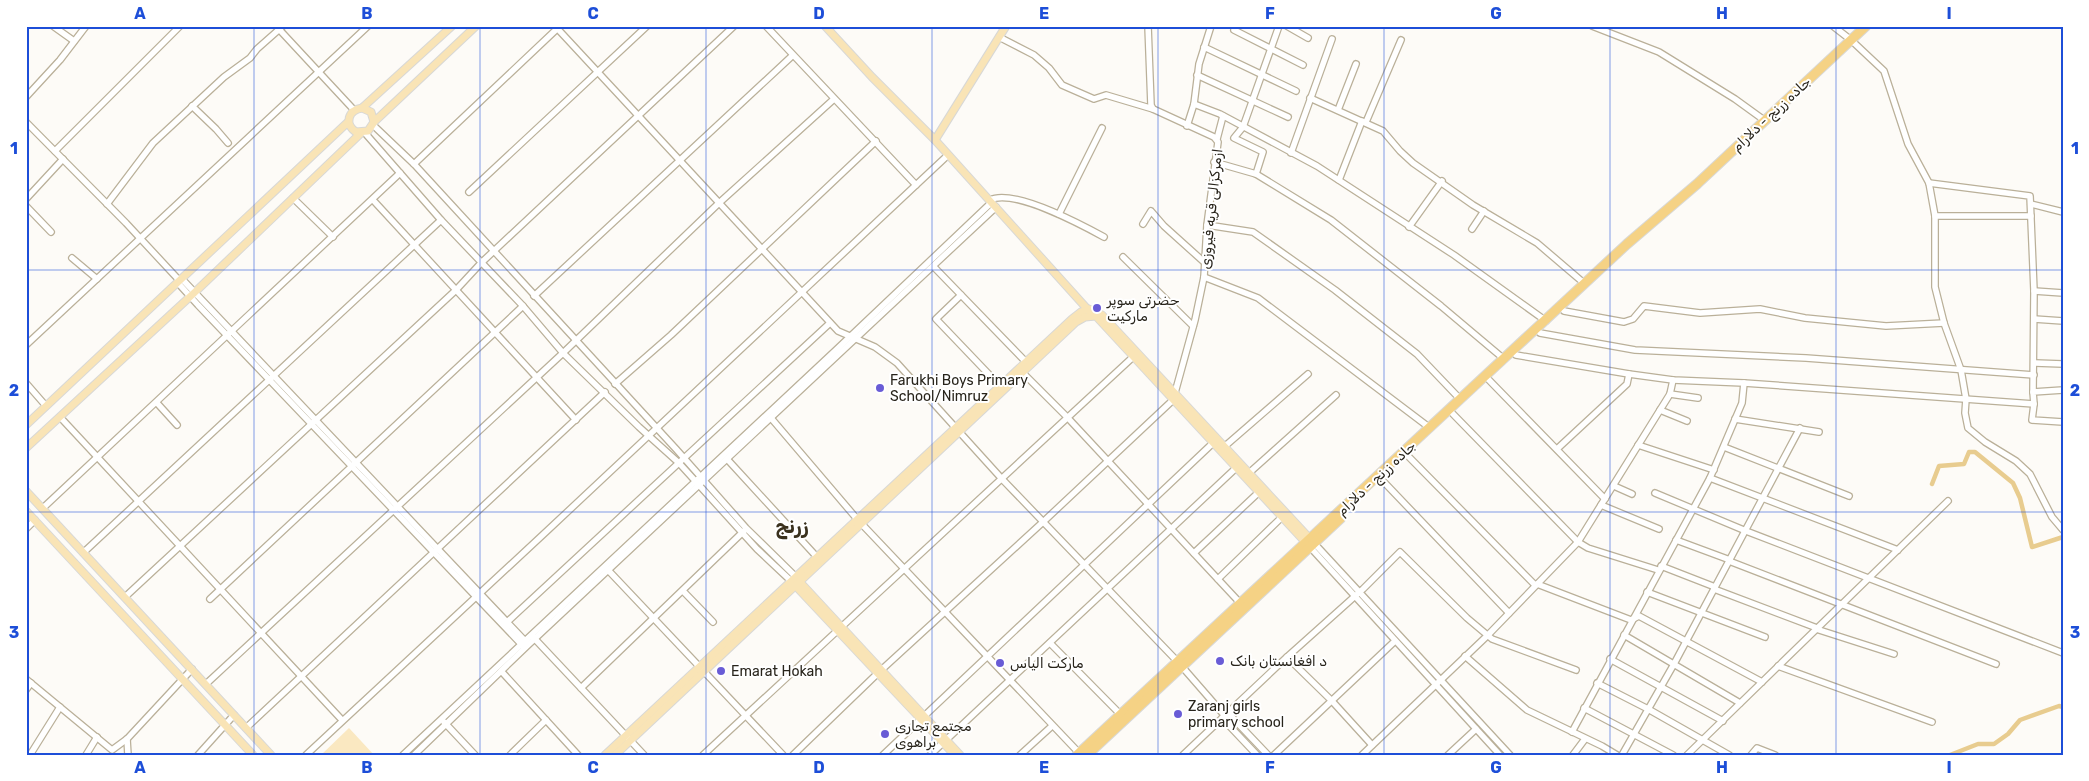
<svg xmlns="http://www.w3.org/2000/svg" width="2089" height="781" viewBox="0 0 2089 781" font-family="Rubik,Cairo,sans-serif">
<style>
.green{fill:#fae8c1}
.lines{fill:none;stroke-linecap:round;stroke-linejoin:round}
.canal{stroke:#e8cc8f;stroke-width:4.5}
.minor-casing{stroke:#bab099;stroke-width:8}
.major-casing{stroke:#d8d8d6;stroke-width:9}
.highway-casing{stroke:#d8d8d6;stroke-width:11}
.minor{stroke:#fff;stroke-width:5.5}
.major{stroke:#f9e4b6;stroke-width:7}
.highway{stroke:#f5d285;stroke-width:9}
.grid{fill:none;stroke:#1d4ed8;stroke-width:1;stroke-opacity:0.55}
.poi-dot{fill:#695cd6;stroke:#fff;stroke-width:2}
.labels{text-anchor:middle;stroke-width:4;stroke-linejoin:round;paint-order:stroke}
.street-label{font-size:14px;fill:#28241b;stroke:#fff}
.poi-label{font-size:14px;fill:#28241b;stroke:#fff;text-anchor:start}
.district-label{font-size:19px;font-weight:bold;fill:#3a311e;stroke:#fff}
.neatline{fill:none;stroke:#1d4ed8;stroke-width:2}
.grid-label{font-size:16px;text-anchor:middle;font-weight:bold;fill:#1d4ed8}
</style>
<rect width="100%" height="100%" fill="#fdfbf7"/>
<polygon class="green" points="349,728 374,755 321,755"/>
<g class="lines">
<g class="canal">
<polyline points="1932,484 1939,466 1964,464 1969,452 1975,452 2013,483 2020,498 2032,547 2063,537"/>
<polyline points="1950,755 1978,744 1994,744 2008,734 2020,720 2059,706 2063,707"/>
</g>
<g class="minor-casing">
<g id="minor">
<polyline points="53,26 74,41"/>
<polyline points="276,26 354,110"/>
<polyline points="555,26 838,331 875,347 897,363 1002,479 1178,662 1225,716"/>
<polyline points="766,26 916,185"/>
<polyline points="1287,26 1308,38"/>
<polyline points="1592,26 1659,52 1735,99 1764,120"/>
<polyline points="1833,26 1851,40 1884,71 1908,144 1929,183 1935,216 1935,287 1944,323 1961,370 1966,399 1965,413 1968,428 1985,442 2016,461 2030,474 2052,517 2063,530"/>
<polyline points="1234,30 1303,65"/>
<polyline points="999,37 1034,55 1049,68 1062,85 1094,99 1106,95 1153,109"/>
<polyline points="1204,47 1296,91"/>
<polyline points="1197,75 1288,117"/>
<polyline points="26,97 60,60 86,26"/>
<polyline points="1310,98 1383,131 1400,151 1413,163 1473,205 1537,243 1585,284"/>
<polyline points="1194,104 1220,114 1317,166 1454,255 1546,321"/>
<polyline points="192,106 216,129 228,143"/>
<polyline points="1338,110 1356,64"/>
<polyline points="26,122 126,223 178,279 178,283 198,305 523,646"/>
<polyline points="1366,122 1401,40"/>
<polyline points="373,125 414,164 676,449 746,528 795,576"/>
<polyline points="1187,126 1194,104 1199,64 1211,26"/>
<polyline points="365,133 441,220 523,306 563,353 639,427 679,463 757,549 790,580"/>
<polyline points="1217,139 1223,116"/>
<polyline points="55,151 180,26"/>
<polyline points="1291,153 1332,39"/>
<polyline points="1214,162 1256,174 1331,220 1441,306 1504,359"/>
<polyline points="414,164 560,26"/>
<polyline points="1256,174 1263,152 1234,138 1243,127 1279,26"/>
<polyline points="1339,180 1362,121"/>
<polyline points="1929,183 2030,196 2034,291 2033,392"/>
<polyline points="469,192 647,26"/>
<polyline points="293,198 333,237"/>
<polyline points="26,199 63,159"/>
<polyline points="373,200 576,420"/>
<path d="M990,200C1013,188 1082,225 1104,237"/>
<polyline points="107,204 153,143 224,77 250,58 257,49 283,26"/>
<polyline points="2031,204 2063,212"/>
<polyline points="26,206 51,232"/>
<polyline points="1059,214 1102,128"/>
<polyline points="1935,216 2031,216"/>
<polyline points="1143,224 1151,211 1164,226 1204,262"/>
<polyline points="1207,225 1253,232 1335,290 1417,354 1460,399"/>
<polyline points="1409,227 1442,181"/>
<polyline points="1472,229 1484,211"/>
<polyline points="1123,257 1193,326"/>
<polyline points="72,258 97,279"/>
<polyline points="933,266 1026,362"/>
<polyline points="1204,277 1258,298 1430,428"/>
<polyline points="178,279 182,279 525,641"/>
<polyline points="2034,291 2063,293"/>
<polyline points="961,295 936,319 1000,386"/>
<polyline points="534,296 792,56"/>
<polyline points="1564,311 1624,322 1633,319 1644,306 1700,313 1760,309 1805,318 1886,326 1944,323"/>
<polyline points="2034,319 2063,321"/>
<polyline points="1540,333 1635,350 1806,358 2034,375"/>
<polyline points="26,345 368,26"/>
<polyline points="1516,355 1629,374 1673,380 1744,383 2034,404 2033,392 2063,390"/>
<polyline points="2035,363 2063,364"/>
<polyline points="1020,370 1067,417 1242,605"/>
<polyline points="1489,380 1605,499"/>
<polyline points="26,383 46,406"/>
<polyline points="615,384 671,335 876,141"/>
<polyline points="1670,394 1698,398"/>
<polyline points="157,403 177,425"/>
<polyline points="2034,404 2032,420 2063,422"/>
<polyline points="1660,410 1687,421"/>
<polyline points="1453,414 1578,542 1588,548 1658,570"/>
<polyline points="60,417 342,720"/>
<polyline points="771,418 857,519 1081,755"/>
<polyline points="1735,419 1819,432"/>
<polyline points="1638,445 1714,470"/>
<polyline points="1224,447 1308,374"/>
<polyline points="1724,447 1849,496"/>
<polyline points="1557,449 1627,384 1629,374"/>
<polyline points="1407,455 1535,585"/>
<polyline points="727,459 816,556"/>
<polyline points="1249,473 1336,395"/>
<polyline points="1710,478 1898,550"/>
<polyline points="1382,480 1509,613"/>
<polyline points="1614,486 1632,494"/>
<polyline points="1655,493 1746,531 2063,653"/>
<polyline points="1601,505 1659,529"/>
<polyline points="43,508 400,173"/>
<polyline points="26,529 35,520"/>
<polyline points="1676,540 1730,560"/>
<polyline points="1314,543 1510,755"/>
<polyline points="1310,547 1500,755"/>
<polyline points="84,552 441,220"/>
<polyline points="1194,553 1259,492"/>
<polyline points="1729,561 1996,664"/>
<polyline points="1661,566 1715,587"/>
<polyline points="608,570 783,755"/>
<polyline points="1218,579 1282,517"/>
<polyline points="1537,584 1631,620 1639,616 1762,682"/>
<polyline points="1714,589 1817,628"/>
<polyline points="683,591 713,622"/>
<polyline points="1647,592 1765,637"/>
<polyline points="125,597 456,290 481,263 734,26"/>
<polyline points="210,599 523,306"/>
<polyline points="506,623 830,323"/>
<polyline points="1816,629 1894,654"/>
<polyline points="1624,635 1740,703"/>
<polyline points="534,638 644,755"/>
<polyline points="1050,643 1120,714"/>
<polyline points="1465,656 1527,710 1602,746 1617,755"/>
<polyline points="1287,657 1332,701 1372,745"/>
<polyline points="1610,659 1723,721"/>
<polyline points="1778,666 1932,722"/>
<polyline points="502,672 578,755"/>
<polyline points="26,679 112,750 127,739 192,669"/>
<polyline points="1597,683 1648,709 1729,755"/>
<polyline points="206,684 563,353 719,203 834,99"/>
<polyline points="581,688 745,530"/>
<polyline points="26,690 31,683"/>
<polyline points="1584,708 1673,755"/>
<polyline points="1228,713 1268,755"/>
<polyline points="1222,718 1257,755"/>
<polyline points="444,722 475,755"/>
<polyline points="246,728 605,392"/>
<polyline points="1572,732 1710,478 1742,403 1744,383"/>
<polyline points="127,739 128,755"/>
<polyline points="30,755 60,707"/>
<polyline points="86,755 97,737"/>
<polyline points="198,755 234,715"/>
<polyline points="306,755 548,530 948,155"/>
<polyline points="403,755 836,350 992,202"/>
<polyline points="414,755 528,645 996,207"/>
<polyline points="510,755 546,720"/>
<polyline points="703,755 1133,357"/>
<polyline points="793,755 878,673 1043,522 1173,400 1195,320 1204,277 1207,225 1218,142 1214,137 1153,109 1151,105 1148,26"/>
<polyline points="883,755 1213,443"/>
<polyline points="930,755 1236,468"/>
<polyline points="1020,755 1052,726"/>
<polyline points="1183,755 1287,657 1363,589 1400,552 1467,618 1492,639 1576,670"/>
<polyline points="1274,755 1395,641"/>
<polyline points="1362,755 1488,635 1578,542 1670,394 1673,380"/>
<polyline points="1448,755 1476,729"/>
<polyline points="1573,755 1585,739"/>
<polyline points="1622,755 1674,664 1800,428"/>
<polyline points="1687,755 1948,501"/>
<polyline points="1751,755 1757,748 1775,755"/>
</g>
</g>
<g class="major-casing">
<g id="major">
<polyline points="825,26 872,77 935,140 1090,312"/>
<polyline points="362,108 452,26"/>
<path d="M374,122L371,112L362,108C348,110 344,124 356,132L368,131L374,122L476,26"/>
<polyline points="935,140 1006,26"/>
<polyline points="26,425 348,122"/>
<polyline points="26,448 194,293 360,134"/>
<polyline points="26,491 271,755"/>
<polyline points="26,511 253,755"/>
<polyline points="797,579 960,755"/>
<polyline points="792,582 951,751"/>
<polyline points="605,755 1072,319 1081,312 1089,309 1102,315 1312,541"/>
<polyline points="615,755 1076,322 1085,317 1096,316 1309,546"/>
</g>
</g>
<g class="highway-casing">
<g id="highway">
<polyline points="1077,755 1627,244 1697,184 1866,26"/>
<polyline points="1087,755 1341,518"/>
</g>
</g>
<use href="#minor" class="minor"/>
<use href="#major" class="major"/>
<use href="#highway" class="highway"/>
</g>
<path class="grid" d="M254,26V755M480,26V755M706,26V755M932,26V755M1158,26V755M1384,26V755M1610,26V755M1836,26V755M26,270H2063M26,512H2063"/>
<g class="poi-dot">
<circle cx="1097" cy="308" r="5"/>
<circle cx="880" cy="388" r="5"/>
<circle cx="1220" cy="661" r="5"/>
<circle cx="1000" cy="663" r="5"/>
<circle cx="721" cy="671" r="5"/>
<circle cx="1178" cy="714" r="5"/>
<circle cx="885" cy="734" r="5"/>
</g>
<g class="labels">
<g class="street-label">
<text transform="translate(1771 114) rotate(-43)" y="5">جاده زرنج - دلارام</text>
<text transform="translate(1211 209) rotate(-84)" y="5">ازمرکزالی قریه فیروزی</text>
<text transform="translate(1376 478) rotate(-43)" y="5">جاده زرنج - دلارام</text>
</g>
<g class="poi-label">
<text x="1107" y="305">حضرتی سوپر<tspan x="1107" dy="16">مارکیت</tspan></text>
<text x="890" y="385">Farukhi Boys Primary<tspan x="890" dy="16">School/Nimruz</tspan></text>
<text x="1230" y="666">د افغانستان بانک</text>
<text x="1010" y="668">مارکت الیاس</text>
<text x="731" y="676">Emarat Hokah</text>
<text x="1188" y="711">Zaranj girls<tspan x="1188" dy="16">primary school</tspan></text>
<text x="895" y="731">مجتمع تجاری<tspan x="895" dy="16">براهوی</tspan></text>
</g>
<g class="district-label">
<text x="792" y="533">زرنج</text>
</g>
</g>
<rect width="2089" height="781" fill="none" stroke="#ffffff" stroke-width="55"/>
<rect x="28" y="28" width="2034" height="726" class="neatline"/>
<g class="grid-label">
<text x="140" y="19">A</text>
<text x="367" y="19">B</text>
<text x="593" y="19">C</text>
<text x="819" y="19">D</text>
<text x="1044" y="19">E</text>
<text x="1270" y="19">F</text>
<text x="1496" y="19">G</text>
<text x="1722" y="19">H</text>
<text x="1949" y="19">I</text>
<text x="14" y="154">1</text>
<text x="2075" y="154">1</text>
<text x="14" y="396">2</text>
<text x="2075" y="396">2</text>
<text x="14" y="638">3</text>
<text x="2075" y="638">3</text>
<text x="140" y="773">A</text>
<text x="367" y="773">B</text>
<text x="593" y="773">C</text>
<text x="819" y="773">D</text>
<text x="1044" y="773">E</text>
<text x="1270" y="773">F</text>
<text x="1496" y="773">G</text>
<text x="1722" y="773">H</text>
<text x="1949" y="773">I</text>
</g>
</svg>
